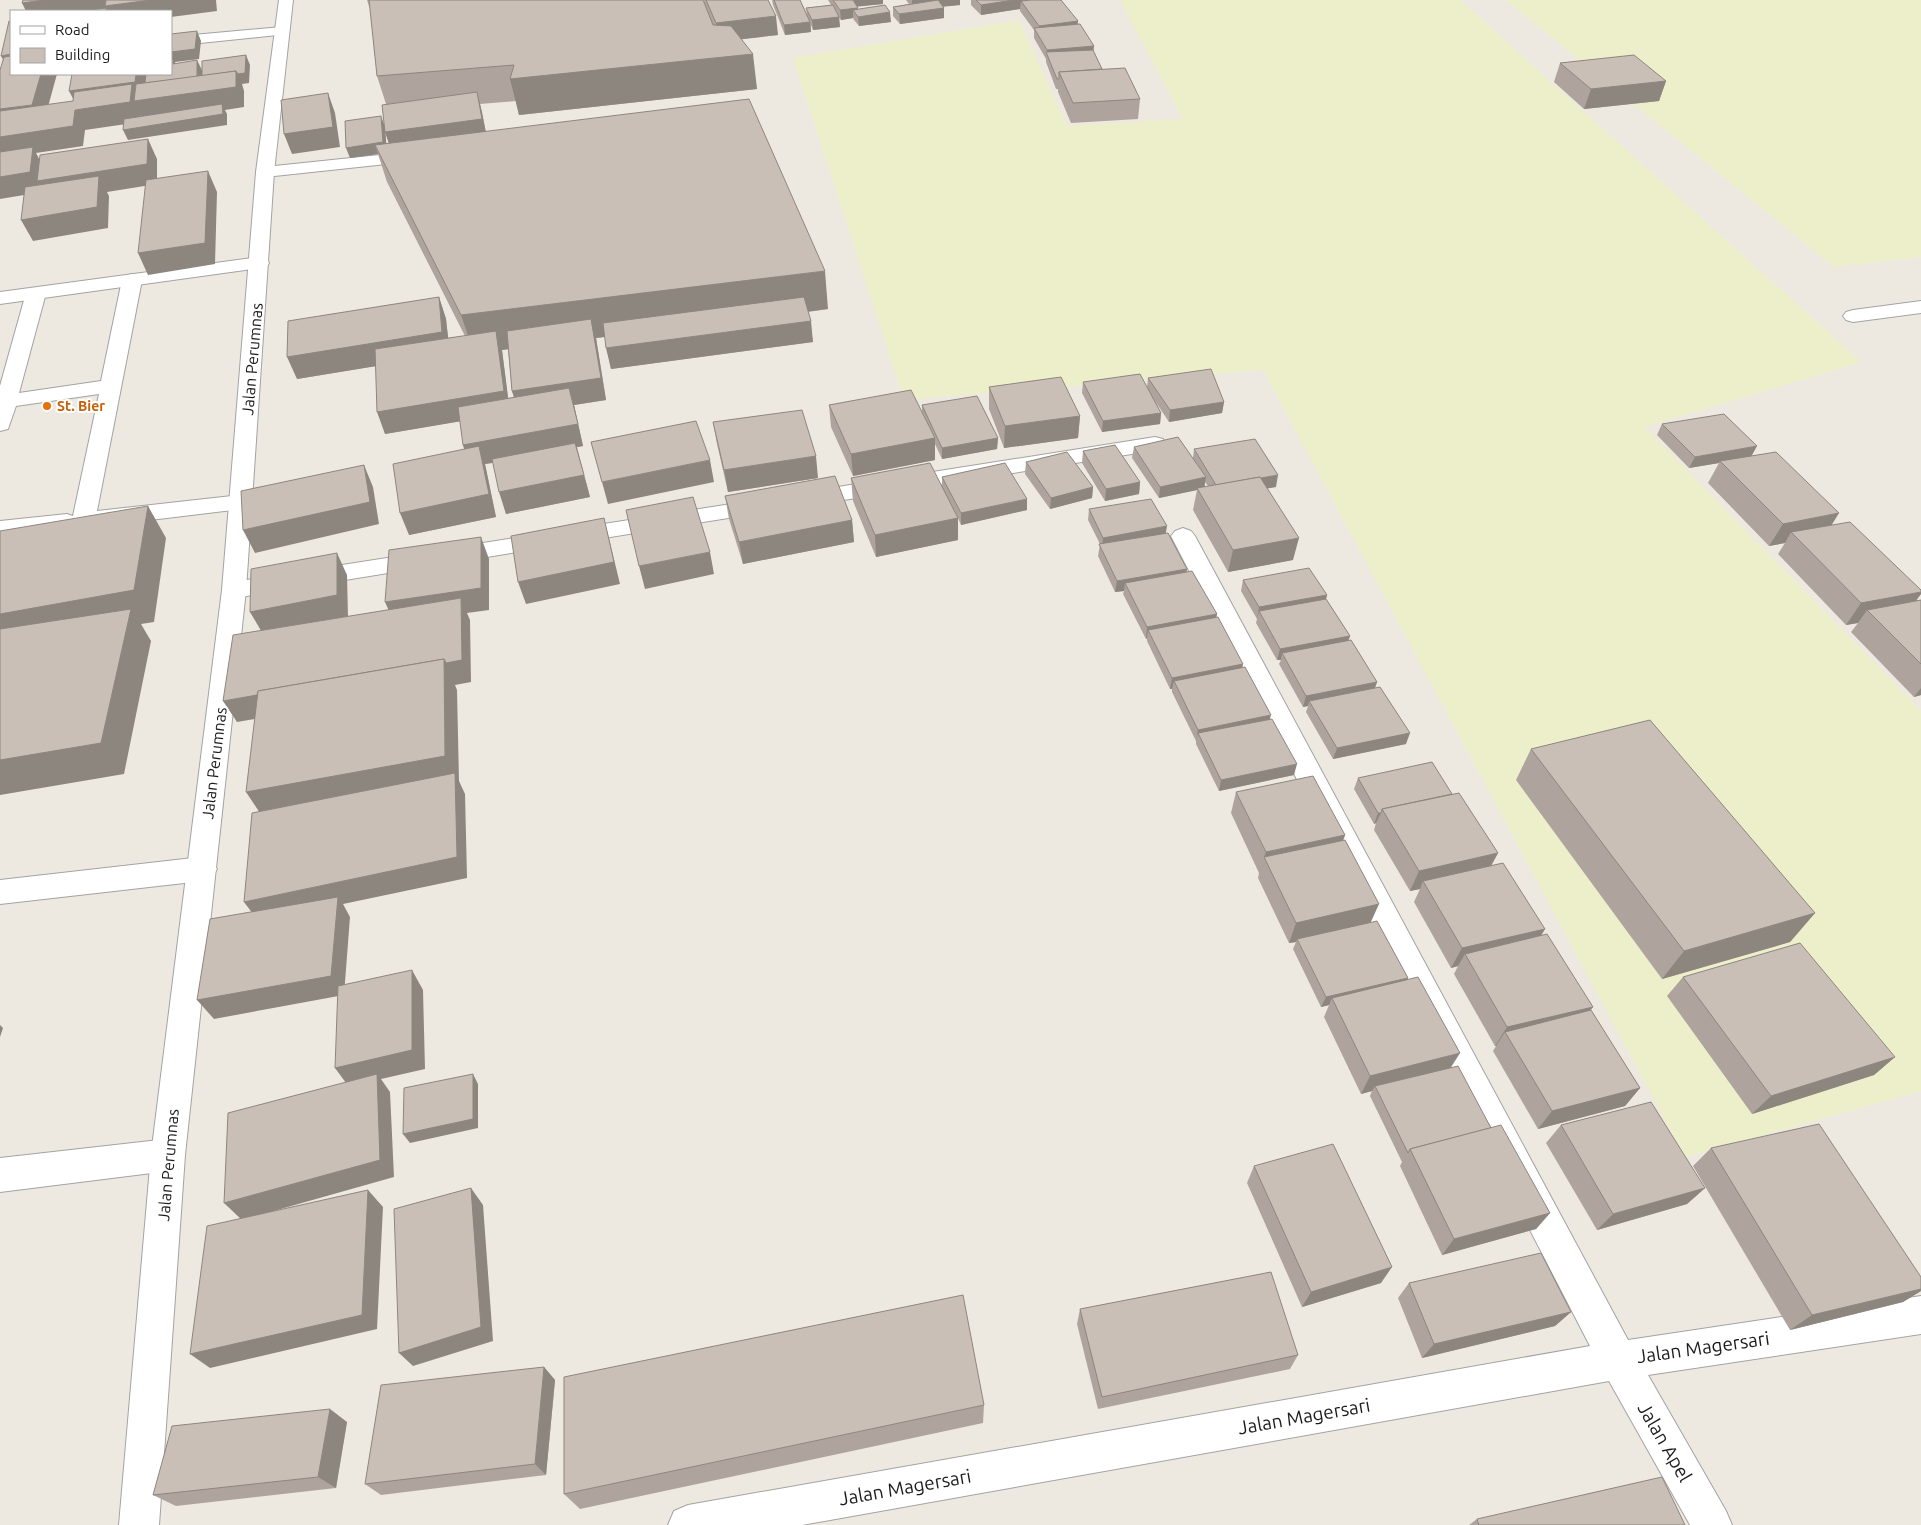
<svg xmlns="http://www.w3.org/2000/svg" width="1921" height="1525" viewBox="0 0 1921 1525" font-family="Ubuntu,sans-serif">
<style>
.farmland{fill:#edefca}
.lines{fill:none;stroke-linecap:round;stroke-linejoin:round}
.service-casing{stroke:#a3a3a3;stroke-width:2}
.minor-casing{stroke:#a3a3a3;stroke-width:2}
.tertiary-casing{stroke:#a3a3a3;stroke-width:2}
.service{fill:#fff;fill-rule:evenodd}
.minor{fill:#fff;fill-rule:evenodd}
.tertiary{fill:#fff;fill-rule:evenodd}
.wall{fill:#aea49d;fill-rule:evenodd}
.shaded-wall{fill:#8d867f}
.building{fill:#cabfb6;stroke:#8d867f}
.food-dot{fill:#e8710a;stroke:#fff;stroke-width:2}
.labels{text-anchor:middle;stroke-width:4;stroke-linejoin:round;paint-order:stroke}
.far-food-label{font-size:14px;font-weight:bold;fill:#c56008;stroke:#fff;text-anchor:start}
.street-label{font-size:16px;fill:#1c1c1c;stroke:#fff}
.near-street-label{font-size:19px;fill:#1c1c1c;stroke:#fff}
</style>
<rect width="100%" height="100%" fill="#eee9e0"/>
<g class="farmland">
<polygon points="1120,0 1460,0 1861,362 1645,427 1921,711 1921,1091 1685,1157 1263,370 904,400 793,58 1019,20 1067,126 1183,119"/>
<polygon points="1506,0 1921,0 1921,257 1834,267"/>
</g>
<g class="lines">
<g class="service-casing">
<g id="service">
<polygon points="282,27 289,31 287,34 171,46 171,37"/>
<polygon points="132,274 139,276 142,280 97,511 241,495 249,497 252,502 249,507 241,509 84,528 76,526 67,530 0,537 0,521 67,514 73,516 99,394 16,406 8,429 0,431 0,386 26,293 29,289 43,289 46,293 19,393 101,381 122,280 125,276"/>
<polygon points="1921,301 1921,313 1853,322 1846,320 1843,316 1846,312 1853,310"/>
<polygon points="168,1139 180,1143 185,1155 180,1167 168,1171 0,1192 0,1158"/>
</g>
</g>
<g class="minor-casing">
<g id="minor">
<polygon points="418,151 424,152 426,156 424,160 265,177 259,176 256,172 259,168 265,167"/>
<polygon points="260,257 267,259 269,263 267,267 0,304 0,292"/>
<polygon points="1155,437 1163,439 1166,444 1163,449 806,506 798,504 795,499 798,494 806,492"/>
<polygon points="763,499 771,501 775,506 771,511 234,598 225,596 222,590 225,584 234,582"/>
<polygon points="1183,528 1191,531 1195,536 1628,1340 1921,1296 1921,1334 1648,1375 1726,1511 1732,1525 1690,1525 1609,1381 802,1525 668,1525 674,1511 688,1505 1590,1346 1171,536 1175,531"/>
<polygon points="202,857 212,861 217,869 212,877 202,881 0,904 0,880"/>
</g>
</g>
<g class="tertiary-casing">
<polygon id="tertiary" points="279,0 293,0 274,172 246,590 185,1155 159,1525 119,1525 151,1155 222,590 256,172"/>
</g>
<use href="#service" class="service"/>
<use href="#minor" class="minor"/>
<use href="#tertiary" class="tertiary"/>
</g>
<g class="wall">
<path d="M367,0H703L704,4V0H768L778,35L742,39L757,89L519,115L516,101L480,104L486,132L828,309L808,312L813,342L611,369L605,337L596,338L606,400L574,405L583,446L577,447L590,497L506,514L493,463L485,464L496,517L409,535L464,449L460,421L385,434L376,366L297,379L439,297L446,319L448,338L465,336L387,182L378,154L350,158L385,126L386,104L377,76L370,9ZM385,131L389,143L386,144ZM508,349L512,391L514,397L508,398L502,350Z"/>
<polygon points="772,0 800,0 807,14 806,8 831,5 828,0 883,0 883,4 857,6 858,9 891,22 859,26 854,20 853,18 841,20 839,18 840,27 813,30 811,25 811,32 785,35 773,5"/>
<polygon points="906,0 960,0 960,5 943,6 944,8 944,18 900,24 893,16 893,7 909,4"/>
<polygon points="971,0 1027,0 1078,21 1077,24 1094,46 1093,50 1102,69 1140,99 1138,119 1071,123 1058,92 1058,89 1056,89 1046,62 1046,59 1034,38 1034,30 1020,11 1020,9 981,15 971,5"/>
<polygon points="1560,63 1666,81 1659,101 1584,109 1554,82"/>
<polygon points="1148,378 1224,402 1222,413 1169,422 1155,401 1161,413 1160,424 1102,432 1082,393 1083,382 1147,387"/>
<polygon points="989,387 1080,416 1078,438 1004,448 989,409"/>
<polygon points="829,405 922,413 922,405 998,438 997,449 942,459 935,444 935,460 853,476 831,427"/>
<polygon points="713,422 818,478 728,492 717,444"/>
<polygon points="1662,424 1752,456 1832,525 1921,590 1921,594 1916,600 1921,600 1921,695 1914,697 1851,632 1858,623 1846,625 1778,554 1785,543 1769,546 1708,483 1719,463 1689,468 1657,435"/>
<path d="M1134,447L1193,458L1194,449L1276,487L1267,488L1293,560L1228,572L1193,510L1197,490L1159,498L1132,458ZM1205,482L1208,486L1205,487Z"/>
<polygon points="1083,451 1140,482 1139,494 1105,501 1082,463"/>
<polygon points="1026,462 1093,487 1092,498 1050,509 1025,474"/>
<polygon points="942,477 1027,510 961,525 958,518 958,540 876,557 853,501 851,478 942,486"/>
<polygon points="725,496 852,520 854,542 743,564 729,519"/>
<polygon points="1089,509 1166,533 1187,569 1186,572 1217,614 1216,618 1270,719 1294,775 1219,791 1196,744 1196,740 1196,741 1172,692 1172,689 1170,689 1147,641 1147,638 1146,639 1123,594 1124,591 1115,592 1098,556 1100,544 1088,520"/>
<polygon points="1243,580 1327,595 1326,599 1350,636 1348,640 1377,682 1375,688 1406,744 1333,759 1306,712 1308,706 1303,707 1279,664 1281,660 1277,660 1256,623 1257,619 1241,591"/>
<polygon points="1531,749 1815,913 1790,942 1662,979 1516,780"/>
<polygon points="1358,778 1452,794 1498,853 1491,866 1545,929 1541,936 1593,1007 1590,1010 1640,1088 1625,1106 1538,1129 1493,1051 1496,1046 1495,1046 1454,974 1458,966 1451,968 1414,902 1420,889 1410,891 1374,830 1376,823 1374,824 1354,789"/>
<polygon points="1236,792 1345,835 1343,840 1371,922 1408,978 1407,980 1451,1068 1550,1213 1536,1229 1442,1255 1400,1166 1402,1162 1370,1096 1372,1091 1361,1094 1324,1017 1329,1005 1321,1007 1293,949 1296,942 1289,943 1258,878 1259,873 1231,813"/>
<polygon points="1683,977 1895,1057 1874,1075 1752,1114 1667,996"/>
<polygon points="1561,1125 1705,1188 1687,1204 1597,1230 1546,1143"/>
<polygon points="1711,1148 1921,1277 1921,1291 1903,1302 1790,1330 1693,1166"/>
<polygon points="1254,1166 1381,1283 1302,1307 1247,1183"/>
<polygon points="1409,1283 1571,1312 1555,1326 1422,1358 1398,1298"/>
<polygon points="1080,1309 1298,1355 1290,1369 1098,1409 1077,1324"/>
<polygon points="544,1367 555,1380 546,1475 381,1495 365,1484"/>
<polygon points="984,1405 983,1423 580,1509 564,1494"/>
<polygon points="347,1422 336,1488 176,1506 153,1495"/>
<polygon points="1477,1519 1685,1525 1469,1525"/>
</g>
<g class="shaded-wall">
<polygon points="44,0 216,0 217,11 171,17 171,11 26,11 22,3"/>
<polygon points="854,0 883,0 883,4 854,7"/>
<polygon points="912,0 960,0 960,5 912,10"/>
<polygon points="1014,0 1027,0 1027,8 1021,1 1020,9 981,15 981,5"/>
<polygon points="858,8 858,17 890,12 891,22 859,26 858,17 853,10 853,18 841,20 840,10"/>
<polygon points="944,8 944,18 900,24 899,14"/>
<polygon points="776,16 778,35 718,42 716,23"/>
<polygon points="839,17 840,27 813,30 812,20"/>
<polygon points="1078,21 1077,31 1038,35 1039,26"/>
<polygon points="810,22 811,32 785,35 784,25"/>
<polygon points="197,31 201,41 199,59 175,62 178,69 171,62 171,52"/>
<polygon points="1094,46 1093,56 1047,54 1047,50"/>
<polygon points="11,54 11,74 12,75 1,56"/>
<polygon points="753,54 757,89 519,115 510,79"/>
<polygon points="246,55 250,65 249,83 242,84 244,91 244,107 225,110 227,114 227,125 128,140 123,130 143,121 140,115 140,122 85,130 83,146 36,153 44,168 148,139 157,159 157,184 107,192 109,196 108,228 33,241 21,220 42,192 0,199 0,137 75,110 79,110 69,91 136,74 146,74 197,60 202,70 236,71"/>
<polygon points="41,74 57,74 43,125 0,131 0,109"/>
<polygon points="1666,81 1659,101 1584,109 1591,89"/>
<polygon points="477,92 482,112 487,139 392,153 385,132"/>
<polygon points="328,93 335,113 340,147 292,154 284,134"/>
<polygon points="381,116 385,127 387,153 375,145 378,154 350,158 346,148"/>
<polygon points="208,171 217,192 215,264 148,275 138,253"/>
<polygon points="825,271 828,309 596,338 606,400 574,405 583,446 485,464 496,517 409,535 400,513 470,467 463,445 519,413 512,391 594,338 502,350 510,413 385,434 377,412 474,353 461,315"/>
<polygon points="439,297 446,319 450,354 297,379 287,357"/>
<polygon points="811,321 813,342 611,369 606,348"/>
<polygon points="1224,402 1222,413 1169,422 1170,410"/>
<polygon points="1161,413 1160,424 1102,432 1103,421"/>
<polygon points="1080,416 1078,438 1004,448 1005,426"/>
<polygon points="935,438 935,460 853,476 851,454"/>
<polygon points="998,438 997,449 942,459 942,448"/>
<polygon points="1757,446 1751,457 1720,461 1719,463 1689,468 1695,457"/>
<polygon points="816,456 818,478 728,492 724,470"/>
<polygon points="710,460 714,482 608,504 602,482"/>
<polygon points="364,465 373,487 379,524 255,553 243,530"/>
<polygon points="584,475 590,497 506,514 499,492"/>
<polygon points="1278,475 1276,487 1215,497 1217,485"/>
<polygon points="1206,477 1204,489 1197,488 1197,490 1159,498 1160,487"/>
<polygon points="1140,482 1139,494 1105,501 1106,489"/>
<polygon points="1093,487 1092,498 1050,509 1051,498"/>
<polygon points="1027,499 1027,510 961,525 961,513"/>
<polygon points="148,506 166,538 154,622 141,624 151,641 124,774 0,795 0,614"/>
<polygon points="1839,513 1825,536 1791,532 1785,543 1769,546 1783,524"/>
<polygon points="604,518 620,584 526,604 518,582"/>
<polygon points="958,518 958,540 876,557 875,535"/>
<polygon points="852,520 854,542 743,564 739,542"/>
<polygon points="1167,526 1165,538 1102,549 1103,538"/>
<polygon points="481,537 489,559 489,610 467,613 470,620 471,682 455,685 457,690 459,781 465,794 467,878 343,904 350,917 344,995 214,1019 197,1000 259,922 244,902 266,822 246,792 444,687 237,722 223,701 444,659 462,660 395,624 385,602"/>
<polygon points="1299,538 1293,560 1228,572 1233,550"/>
<polygon points="710,552 714,574 645,589 639,566"/>
<polygon points="337,553 347,575 348,617 263,634 250,612"/>
<polygon points="1187,569 1185,580 1125,583 1124,591 1115,592 1117,581"/>
<polygon points="1921,592 1921,594 1906,614 1867,610 1858,623 1846,625 1861,603"/>
<polygon points="1327,595 1324,607 1259,611 1257,619 1259,607"/>
<polygon points="1217,614 1214,626 1148,630 1147,638 1146,639 1147,627"/>
<polygon points="1350,636 1346,648 1282,653 1281,660 1277,660 1280,649"/>
<polygon points="1243,664 1241,676 1174,681 1172,689 1170,689 1172,678"/>
<polygon points="1377,682 1373,693 1309,701 1308,706 1303,707 1306,696"/>
<polygon points="1921,688 1921,695 1914,697"/>
<polygon points="1271,715 1268,726 1198,733 1196,740 1196,741 1198,730"/>
<polygon points="1410,733 1406,744 1333,759 1337,748"/>
<polygon points="1297,764 1294,775 1219,791 1221,780"/>
<polygon points="1378,813 1381,813 1376,823 1374,824"/>
<polygon points="1345,835 1338,856 1264,857 1266,852"/>
<polygon points="1498,853 1487,873 1423,881 1420,889 1410,891 1419,871"/>
<polygon points="1379,904 1370,924 1297,939 1296,942 1289,943 1296,923"/>
<polygon points="1815,913 1790,942 1662,979 1684,951"/>
<polygon points="1545,929 1532,949 1465,954 1458,966 1451,968 1462,948"/>
<polygon points="412,970 423,990 425,1069 381,1079 390,1092 394,1177 242,1220 224,1203 349,1087 335,1068"/>
<polygon points="1408,978 1403,988 1332,998 1329,1005 1321,1007 1326,997"/>
<polygon points="1593,1007 1579,1026 1505,1032 1496,1046 1495,1046 1507,1027"/>
<polygon points="0,1025 3,1028 0,1037"/>
<polygon points="1460,1053 1448,1072 1375,1086 1372,1091 1361,1094 1370,1076"/>
<polygon points="1895,1057 1874,1075 1752,1114 1771,1096"/>
<polygon points="473,1074 478,1084 478,1128 410,1143 403,1134"/>
<polygon points="1640,1088 1625,1106 1538,1129 1552,1111"/>
<polygon points="471,1188 483,1205 493,1341 413,1366 399,1353"/>
<polygon points="1705,1188 1687,1204 1597,1230 1613,1214"/>
<polygon points="368,1190 383,1207 377,1329 210,1368 190,1354"/>
<polygon points="1550,1213 1536,1229 1442,1255 1454,1239"/>
<polygon points="1392,1267 1381,1283 1302,1307 1311,1292"/>
<polygon points="1921,1289 1921,1291 1903,1302 1790,1330 1812,1315"/>
<polygon points="1571,1312 1555,1326 1422,1358 1434,1344"/>
<polygon points="544,1367 555,1380 546,1475 535,1464"/>
<polygon points="330,1409 347,1422 336,1488 318,1477"/>
</g>
<g class="building">
<polygon points="23,0 44,0 22,3"/>
<polygon points="106,0 151,0 105,6"/>
<polygon points="369,0 703,0 713,25 731,26 753,54 510,79 514,65 377,76"/>
<polygon points="706,0 768,0 776,16 716,23"/>
<polygon points="774,0 800,0 810,22 784,25"/>
<polygon points="833,0 853,0 858,8 840,10"/>
<polygon points="938,0 944,8 899,14 893,7"/>
<polygon points="976,0 1014,0 981,5"/>
<polygon points="1032,0 1061,0 1078,21 1039,26 1021,1"/>
<polygon points="833,5 839,17 812,20 806,8"/>
<polygon points="885,5 890,12 858,17 853,10"/>
<polygon points="106,8 106,11 83,11"/>
<polygon points="9,21 11,21 11,54 1,56"/>
<polygon points="1080,24 1094,46 1047,50 1034,28"/>
<polygon points="197,31 195,49 171,52 171,34"/>
<polygon points="1093,50 1102,69 1059,72 1059,79 1057,79 1046,52"/>
<polygon points="246,55 245,73 238,74 236,71 202,76 202,61"/>
<polygon points="1634,55 1666,81 1591,89 1560,63"/>
<polygon points="11,56 11,74 41,74 32,105 0,109 0,70 4,57"/>
<polygon points="171,59 173,59 173,64 197,60 197,77 145,83 146,74 171,74"/>
<polygon points="1125,68 1140,99 1073,103 1059,72"/>
<polygon points="236,71 236,87 134,101 136,84"/>
<polygon points="72,74 136,74 135,82 69,91"/>
<polygon points="132,84 130,102 75,110 73,126 0,137 0,111 73,101 74,92"/>
<polygon points="477,92 482,119 385,132 382,105"/>
<polygon points="328,93 333,127 284,134 281,100"/>
<polygon points="749,99 825,271 461,315 375,145"/>
<polygon points="222,104 223,114 123,130 124,119"/>
<polygon points="381,116 383,142 346,148 345,121"/>
<polygon points="148,139 147,164 37,181 40,155"/>
<polygon points="33,147 30,172 0,177 0,152"/>
<polygon points="208,171 205,243 138,253 146,180"/>
<polygon points="99,176 97,207 21,220 25,187"/>
<polygon points="439,297 442,332 287,357 288,321"/>
<polygon points="804,297 811,321 606,348 603,323"/>
<polygon points="591,319 601,378 512,391 507,331"/>
<polygon points="496,331 504,391 377,412 375,349"/>
<polygon points="1211,369 1224,402 1170,410 1148,378"/>
<polygon points="1140,374 1161,413 1103,421 1083,382"/>
<polygon points="1061,377 1080,416 1005,426 989,387"/>
<polygon points="569,388 578,424 463,445 458,407"/>
<polygon points="911,390 935,438 851,454 829,405"/>
<polygon points="977,396 998,438 942,448 922,405"/>
<polygon points="802,410 816,456 724,470 713,422"/>
<polygon points="1724,414 1757,446 1695,457 1662,424"/>
<polygon points="696,421 710,460 602,482 591,442"/>
<polygon points="1178,437 1206,477 1160,487 1134,447"/>
<polygon points="1255,439 1278,475 1261,478 1260,477 1216,485 1194,449"/>
<polygon points="575,443 584,475 499,492 492,459"/>
<polygon points="1115,445 1140,482 1106,489 1083,451"/>
<polygon points="479,446 489,494 400,513 393,464"/>
<polygon points="1067,452 1093,487 1051,498 1026,462"/>
<polygon points="1776,452 1839,513 1783,524 1720,461"/>
<polygon points="930,463 958,518 875,535 851,478"/>
<polygon points="1005,463 1027,499 961,513 942,477"/>
<polygon points="364,465 370,502 243,530 241,491"/>
<polygon points="835,476 852,520 739,542 725,496"/>
<polygon points="1260,477 1299,538 1233,550 1197,488"/>
<polygon points="693,497 710,552 639,566 626,510"/>
<polygon points="1151,499 1167,526 1103,538 1089,509"/>
<polygon points="148,506 134,590 0,614 0,531"/>
<polygon points="604,518 614,562 518,582 511,536"/>
<polygon points="1850,522 1921,590 1921,592 1861,603 1791,532"/>
<polygon points="1168,533 1187,569 1117,581 1099,544"/>
<polygon points="481,537 481,588 385,602 389,550"/>
<polygon points="337,553 337,595 250,612 251,569"/>
<polygon points="1309,568 1327,595 1259,607 1243,580"/>
<polygon points="1192,571 1217,614 1147,627 1125,583"/>
<polygon points="461,598 462,660 446,663 444,659 258,691 257,695 223,701 233,635"/>
<polygon points="1326,599 1350,636 1280,649 1259,611"/>
<polygon points="1921,600 1921,664 1867,610"/>
<polygon points="131,609 101,743 0,760 0,629"/>
<polygon points="1218,617 1243,664 1172,678 1148,630"/>
<polygon points="1351,640 1377,682 1306,696 1282,653"/>
<polygon points="444,659 445,756 246,792 258,691"/>
<polygon points="1245,667 1271,715 1198,730 1174,681"/>
<polygon points="1380,687 1410,733 1337,748 1309,701"/>
<polygon points="1272,719 1297,764 1221,780 1198,733"/>
<polygon points="1650,720 1815,913 1684,951 1531,749"/>
<polygon points="1432,762 1452,794 1382,809 1381,813 1378,813 1358,778"/>
<polygon points="455,773 457,857 244,902 252,813"/>
<polygon points="1313,776 1345,835 1266,852 1236,792"/>
<polygon points="1459,793 1498,853 1419,871 1382,809"/>
<polygon points="1345,840 1379,904 1296,923 1264,857"/>
<polygon points="1503,863 1545,929 1462,948 1423,881"/>
<polygon points="338,897 331,976 197,1000 210,919"/>
<polygon points="1377,921 1408,978 1326,997 1297,939"/>
<polygon points="1547,934 1593,1007 1507,1027 1465,954"/>
<polygon points="1800,943 1895,1057 1771,1096 1683,977"/>
<polygon points="412,970 412,1050 335,1068 338,986"/>
<polygon points="1418,977 1460,1053 1370,1076 1332,998"/>
<polygon points="1591,1010 1640,1088 1552,1111 1505,1032"/>
<polygon points="1458,1066 1491,1128 1410,1149 1408,1153 1375,1086"/>
<polygon points="377,1074 380,1160 224,1203 228,1113"/>
<polygon points="473,1074 473,1119 403,1134 404,1088"/>
<polygon points="1651,1102 1705,1188 1613,1214 1561,1125"/>
<polygon points="1819,1124 1921,1277 1921,1289 1812,1315 1711,1148"/>
<polygon points="1501,1125 1550,1213 1454,1239 1410,1149"/>
<polygon points="1333,1144 1392,1267 1311,1292 1254,1166"/>
<polygon points="471,1188 481,1327 399,1353 394,1209"/>
<polygon points="368,1190 362,1315 190,1354 207,1226"/>
<polygon points="1541,1253 1571,1312 1434,1344 1409,1283"/>
<polygon points="1271,1272 1298,1355 1102,1397 1080,1309"/>
<polygon points="963,1295 984,1405 564,1494 564,1377"/>
<polygon points="544,1367 535,1464 365,1484 381,1385"/>
<polygon points="330,1409 318,1477 153,1495 172,1426"/>
<polygon points="1662,1477 1685,1525 1479,1525 1477,1519"/>
</g>
<circle class="food-dot" cx="47" cy="406" r="5"/>
<g class="labels">
<g class="far-food-label">
<text x="57" y="411">St. Bier</text>
</g>
<g class="street-label">
<text transform="translate(252 359) rotate(-85)" y="6">Jalan Perumnas</text>
<text transform="translate(214 763) rotate(-83)" y="6">Jalan Perumnas</text>
<text transform="translate(168 1165) rotate(-85)" y="6">Jalan Perumnas</text>
</g>
<g class="near-street-label">
<text transform="translate(1703 1347) rotate(-8)" y="7">Jalan Magersari</text>
<text transform="translate(1304 1416) rotate(-10)" y="7">Jalan Magersari</text>
<text transform="translate(1665 1442) rotate(60)" y="7">Jalan Apel</text>
<text transform="translate(905 1487) rotate(-10)" y="7">Jalan Magersari</text>
</g>
</g>
<rect x="10" y="10" width="162" height="65" fill="#ffffff" stroke="#a4a4a4"/>
<rect x="20" y="26" width="25" height="8" fill="#ffffff" stroke="#a4a4a4"/>
<text x="55" y="35" font-size="15" fill="#1c1c1c">Road</text>
<rect x="20" y="48" width="25" height="15" fill="#cabfb6" stroke="#a4a4a4"/>
<text x="55" y="60" font-size="15" fill="#1c1c1c">Building</text>
</svg>
